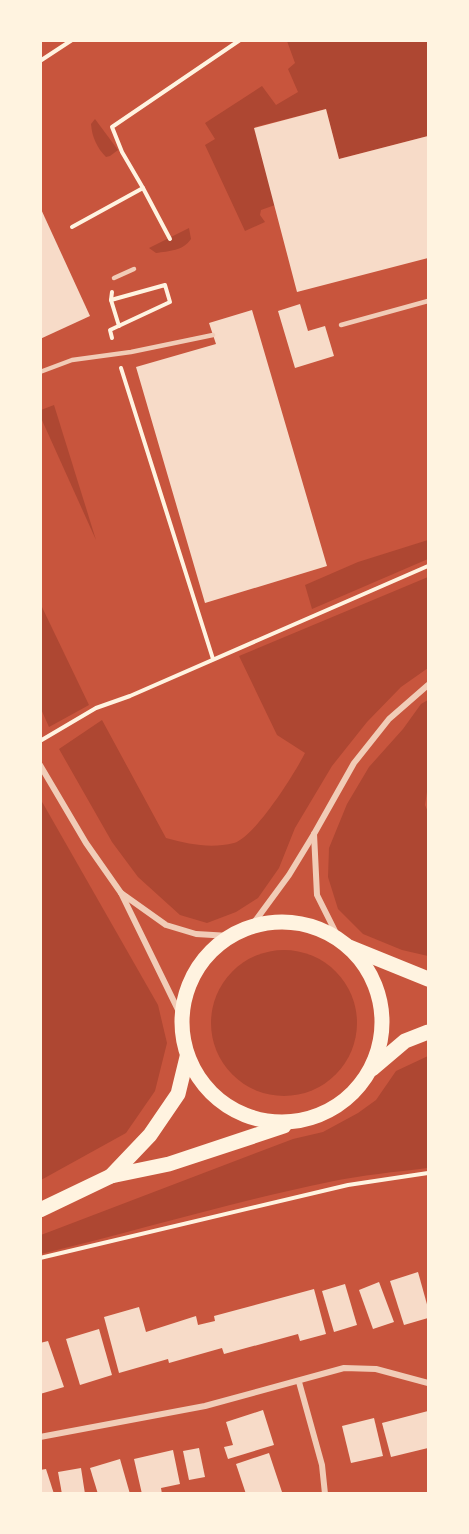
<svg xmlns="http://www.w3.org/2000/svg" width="469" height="1534" viewBox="0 0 469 1534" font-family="Helvetica,sans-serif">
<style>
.green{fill:#ae4732}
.building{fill:#f7dbc8}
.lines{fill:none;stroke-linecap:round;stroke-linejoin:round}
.path{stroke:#fff3e0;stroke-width:4}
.service{stroke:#f1ccb7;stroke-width:4.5}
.minor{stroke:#f1ccb7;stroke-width:6}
.primary{stroke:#fff3e0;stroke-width:15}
</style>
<rect width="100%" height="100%" fill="#c8553d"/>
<g class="green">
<polygon points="287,41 428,41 428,136 339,159 326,109 255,127 275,205 261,210 260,215 265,222 245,231 205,145 215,139 205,123 262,86 276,105 298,92 288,69 295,63"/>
<path d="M95,119L118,150L110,156L106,157C97,148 92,137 91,124Z"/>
<path d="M189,228L191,239C183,251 169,251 156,253L149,248Z"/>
<polygon points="54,405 96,540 41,418 41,410"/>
<polygon points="428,540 428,559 312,609 305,585 358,562"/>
<path d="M428,577V668L401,687L367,722L332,766L295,828L279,868L258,898L236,912L207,923L180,915L138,877L112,842L59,749L102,720L166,838C189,844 210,849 234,843C255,837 295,773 305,753L277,735L239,656Z"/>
<polygon points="41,605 89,705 49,727 41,709"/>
<polygon points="428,700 428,785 425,805 428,812 428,956 402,950 363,934 338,909 328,877 329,848 347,804 369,767 403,729 421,704"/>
<polygon points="41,800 158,1005 167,1043 155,1091 126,1133 41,1180"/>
<circle cx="284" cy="1023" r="73"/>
<path d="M428,1056V1168C395,1172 362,1175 329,1182C232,1202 137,1231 41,1254V1235L293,1139L323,1132L358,1113L376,1100L396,1071Z"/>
</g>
<g class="building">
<polygon points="326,109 339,159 428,136 428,258 297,292 254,128"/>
<polygon points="40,207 90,316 40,339"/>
<polygon points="300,304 308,331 325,326 334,356 295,368 278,311"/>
<polygon points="252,310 327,566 205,603 136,367 216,344 209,323"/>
<polygon points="418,1272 428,1308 428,1318 404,1325 390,1281"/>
<polygon points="379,1282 394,1322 373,1329 359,1290"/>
<polygon points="345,1284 357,1325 334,1332 322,1291"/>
<polygon points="314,1289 326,1334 300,1341 298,1334 224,1354 222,1348 169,1363 168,1359 119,1373 104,1317 139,1307 146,1332 196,1316 198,1325 215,1321 214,1316"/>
<polygon points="99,1329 112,1375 80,1385 66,1339"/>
<polygon points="48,1341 64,1387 40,1394 40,1343"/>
<polygon points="263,1410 274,1445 228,1459 224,1447 233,1445 226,1422"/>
<polygon points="428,1411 428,1448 391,1457 382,1423"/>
<polygon points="374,1418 383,1456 351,1463 342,1426"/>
<polygon points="199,1448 205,1477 189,1480 183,1451"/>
<polygon points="173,1450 180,1484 161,1488 162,1494 142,1494 134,1459"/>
<polygon points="269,1453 282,1492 246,1494 236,1464"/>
<polygon points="120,1459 130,1494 98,1494 90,1468"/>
<polygon points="81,1468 85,1494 62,1494 58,1472"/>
<polygon points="46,1469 54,1494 40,1494 40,1470"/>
</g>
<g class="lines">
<g class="path">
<polyline points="40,61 72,40"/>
<polyline points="143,188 170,239"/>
<polyline points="72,227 143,188 122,152 112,127 240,40"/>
<polyline points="112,292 111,300 119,326"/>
<polyline points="111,300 165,285 170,302 110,330 112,338"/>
<polyline points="121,368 213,659"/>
<polyline points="40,741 96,708 130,696 428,566"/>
<polyline points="40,1258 348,1185 428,1173"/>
</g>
<g class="service">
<polyline points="114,278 134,269"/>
<polyline points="341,325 428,301"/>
<polyline points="40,372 72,360 131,352 213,335"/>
</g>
<g class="minor">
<polyline points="40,765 86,843 121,893 183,1020"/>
<polyline points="314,834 317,895 340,941"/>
<polyline points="121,893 166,925 196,934 230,936"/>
<polyline points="250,928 289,875 314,834 354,763 389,719 428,685"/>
<polyline points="299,1382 322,1465 325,1494"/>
<polyline points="40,1437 205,1406 344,1368 376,1369 428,1383"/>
</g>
<g class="primary">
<circle cx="282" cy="1022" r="100"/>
<polyline points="349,947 428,979"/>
<polyline points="372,1069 405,1041 428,1032"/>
<polyline points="111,1176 150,1135 178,1094 187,1057"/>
<polyline points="40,1210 111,1176 169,1164 284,1126"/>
</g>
</g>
<rect width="469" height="1534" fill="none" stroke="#fff3e0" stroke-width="84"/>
</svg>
